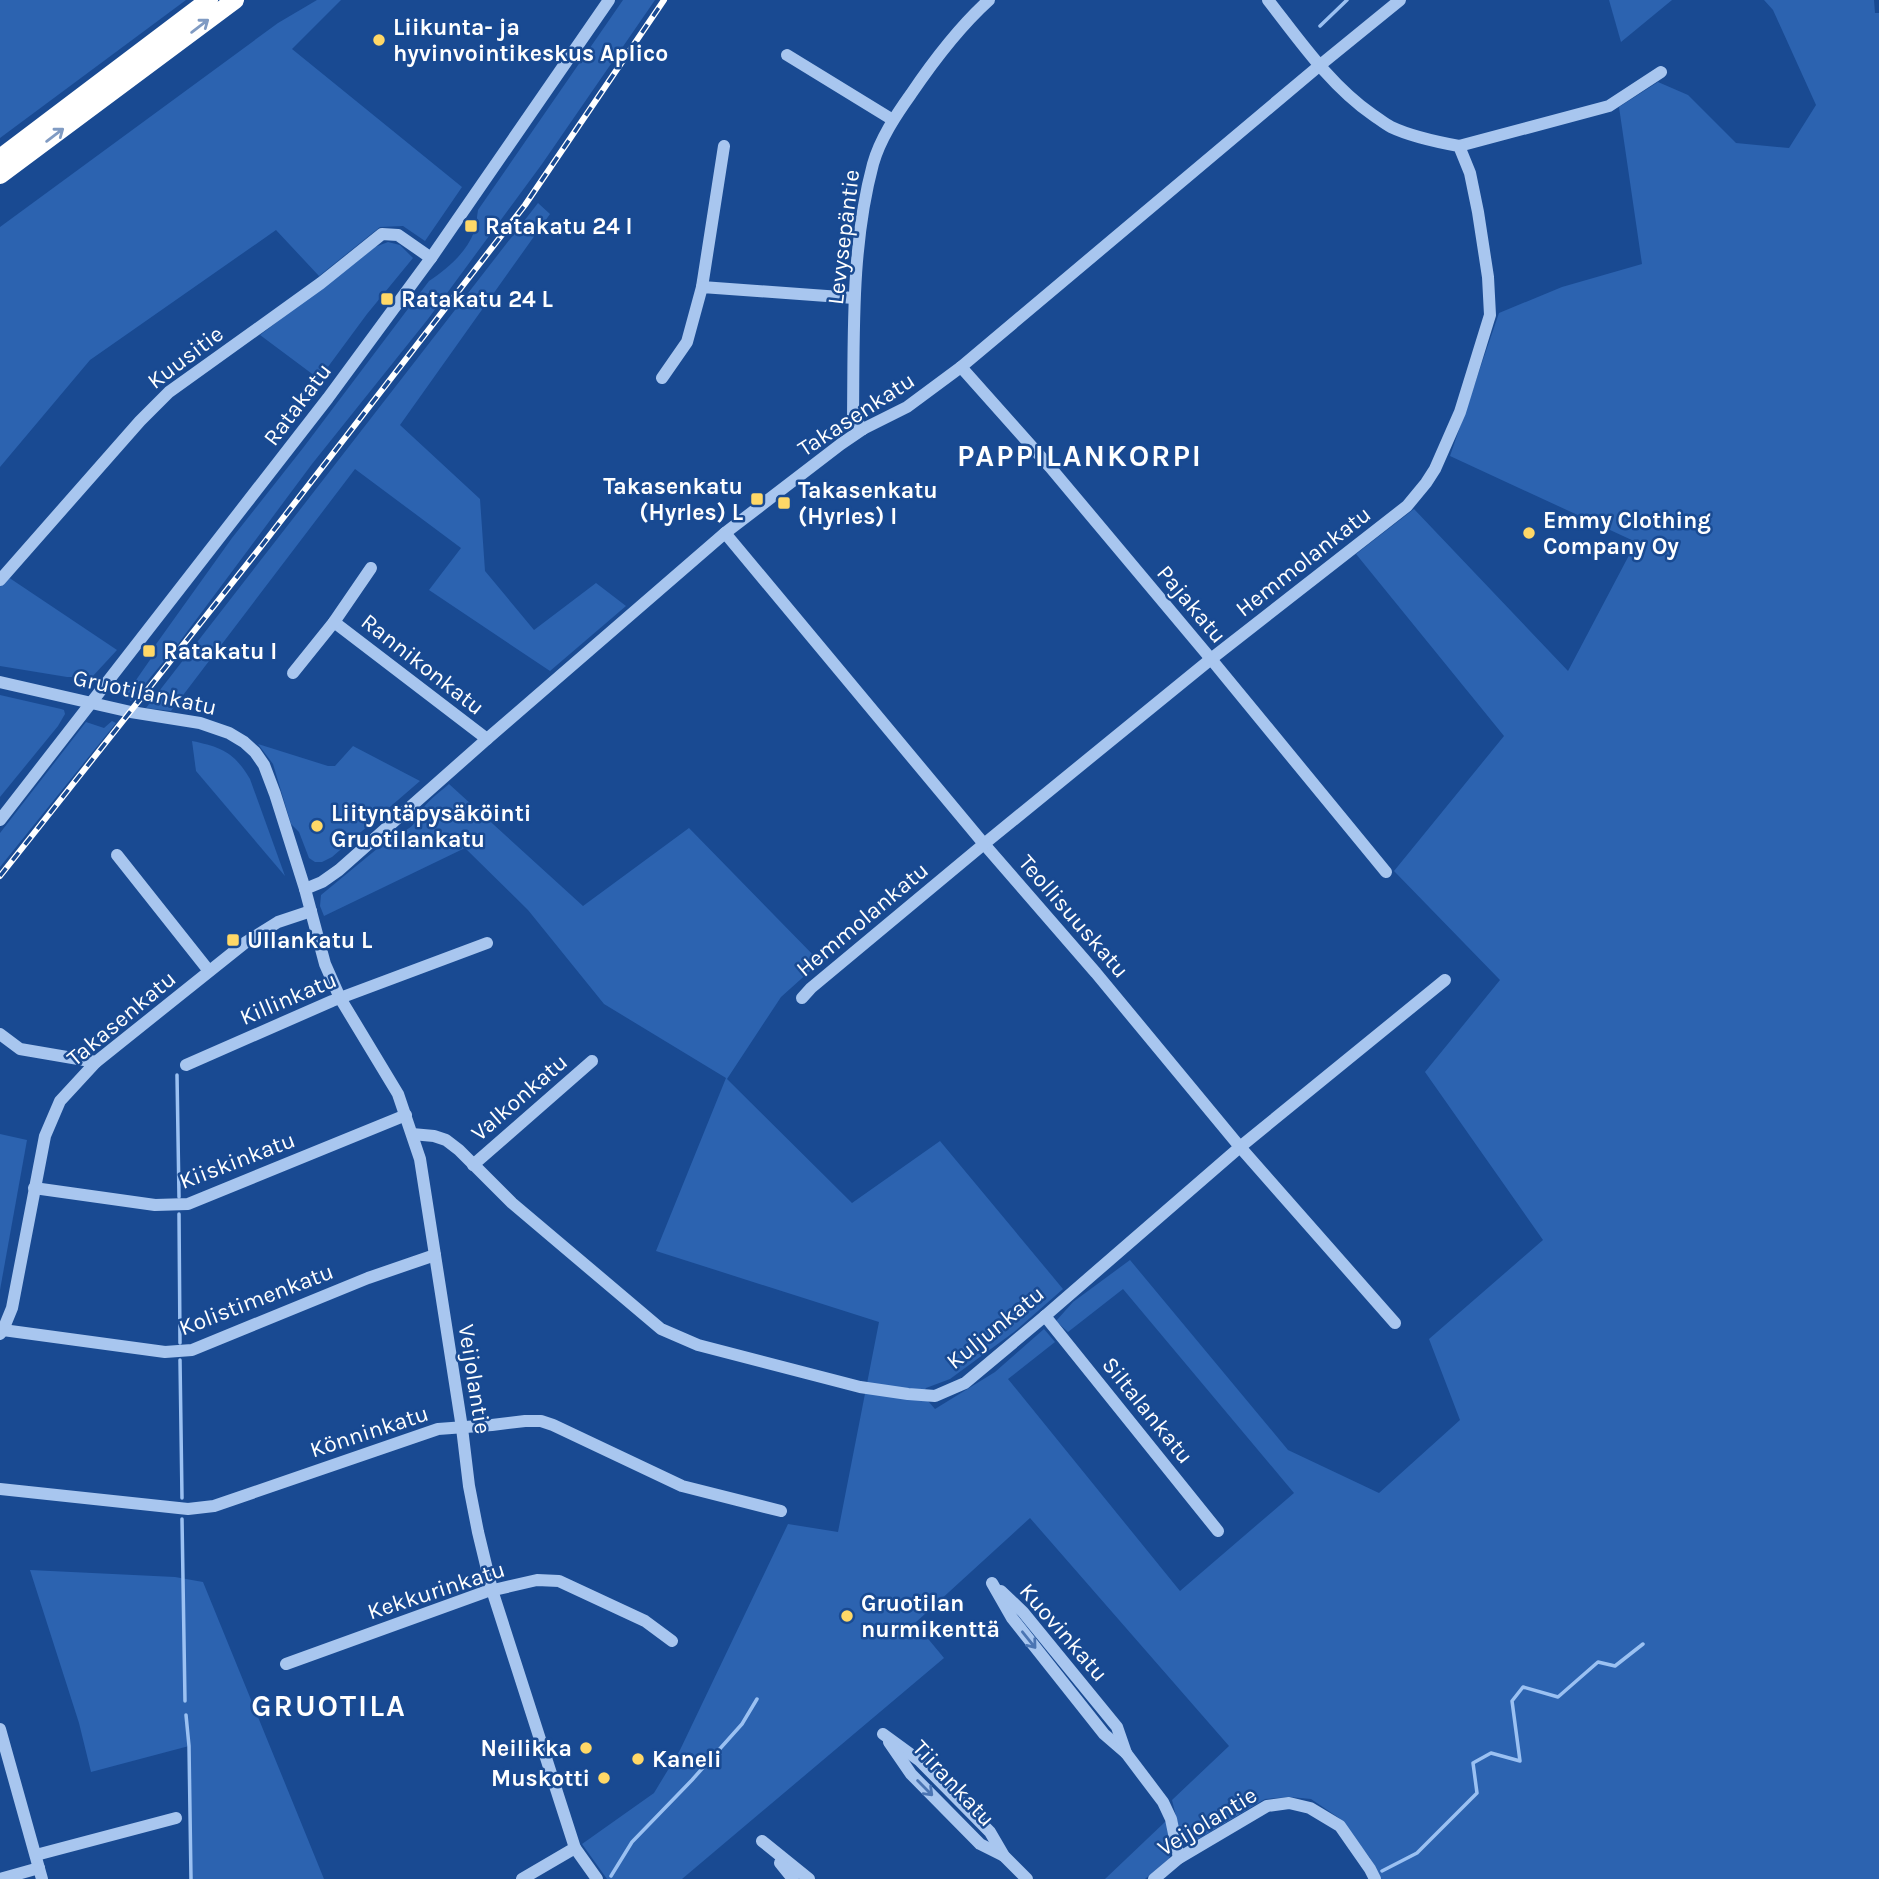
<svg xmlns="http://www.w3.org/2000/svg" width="1879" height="1879" viewBox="0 0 1879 1879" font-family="Karla,sans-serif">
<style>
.green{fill:#2c63b0}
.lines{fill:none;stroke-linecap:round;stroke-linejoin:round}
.stream{stroke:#9bc1f2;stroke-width:3.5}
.minor{stroke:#a8c6ef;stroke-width:12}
.highway{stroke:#fff;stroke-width:18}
.rail-casing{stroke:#fff;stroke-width:6}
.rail{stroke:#194a92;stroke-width:3.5;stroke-dasharray:10;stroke-linecap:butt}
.oneway{stroke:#809bc3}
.oneway2{stroke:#4b75b3}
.poi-dot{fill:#ffd867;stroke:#194a92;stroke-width:2.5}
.labels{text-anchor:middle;stroke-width:5;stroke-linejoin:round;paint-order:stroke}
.poi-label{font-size:23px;font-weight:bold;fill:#fff;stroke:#194a92;text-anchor:start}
.street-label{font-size:23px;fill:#fff;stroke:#194a92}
.district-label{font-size:30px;font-weight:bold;letter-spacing:2px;fill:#fff;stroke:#194a92}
</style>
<rect width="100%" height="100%" fill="#194a92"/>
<g class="green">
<polygon points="0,0 186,0 0,138"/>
<polygon points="317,0 341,0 292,49 462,187 425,241 403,226 380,227 319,276 276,230 90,360 0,467 0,227 278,23"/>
<path d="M623,0H655L542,164L428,319L312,464L178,644L131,701L128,698L127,693L152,657L154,647L232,538L303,448L429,281C447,269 466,253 474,232C476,226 477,217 478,210Z"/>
<polygon points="1609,0 1672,0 1621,42"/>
<path d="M1764,0H1874L1875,13H1879V1879H1381L1370,1858L1339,1818L1311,1799L1290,1797L1265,1799L1190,1844H1185L1182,1841L1172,1800L1229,1746L1030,1518L915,1623L944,1658L682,1879H607L582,1844L654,1793L680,1750L788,1524L838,1532L879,1322L656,1251L726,1078L604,1004L528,910L465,848L324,916L320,906L321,895L395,834C418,827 411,824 423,808C430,799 441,791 449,784L583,906L689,828L820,962L781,997L727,1079L852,1203L940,1141L1063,1289L1014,1332L950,1379L926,1388L922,1394L935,1409L995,1372L1044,1329L1055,1342L1008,1379L1180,1591L1294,1493L1123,1289L1068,1332L1056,1321L1073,1302L1130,1260L1288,1450L1379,1493L1460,1420L1429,1339L1543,1240L1425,1072L1500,980L1394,871L1504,736L1356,554L1414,509L1568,671L1636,542L1450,456L1499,313L1562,287L1642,264L1619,107L1658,82L1688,95L1736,143L1789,148L1816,105L1773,10Z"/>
<polygon points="538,203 550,214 400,425 480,499 485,571 534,630 596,583 626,606 550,671 429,590 461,548 355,469 171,711 146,708"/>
<polygon points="388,242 400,245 413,258 367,314 319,379 260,335 375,247"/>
<polygon points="8,577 117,650 92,677 67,677 0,666 0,586"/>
<polygon points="0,695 61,709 64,710 65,714 58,726 0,797"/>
<polygon points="112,721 116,723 0,867 0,833 86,722 104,728"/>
<path d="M192,741C221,747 234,752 250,779L285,876L196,771Z"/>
<polygon points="258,744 328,766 335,766 353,746 420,781 332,857 322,862 315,862 309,858 299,832 291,824 273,764"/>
<polygon points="0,1134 27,1140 0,1290"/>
<polygon points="30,1570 175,1577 203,1582 324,1879 191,1879 189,1746 91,1772 79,1723"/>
<polygon points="1166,1821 1173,1846 1169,1859 1145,1879 1105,1879"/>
</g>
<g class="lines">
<g class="stream">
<polyline points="1320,26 1347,0"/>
<polyline points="177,1075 179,1197"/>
<polyline points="179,1214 180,1343"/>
<polyline points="180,1360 182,1498"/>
<polyline points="182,1519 185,1701"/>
<polyline points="186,1715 189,1746 191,1879"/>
<polyline points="1382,1871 1417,1853 1477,1793 1473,1763 1491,1753 1520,1761 1512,1701 1523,1687 1558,1697 1598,1662 1615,1666 1643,1644"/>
<polyline points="611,1876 632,1842 692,1780 742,1724 757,1699"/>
</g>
<g class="minor">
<polyline points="787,55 893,120"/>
<polyline points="1459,146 1609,106 1661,72"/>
<polyline points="702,287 724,146"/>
<polyline points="961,367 1050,467 1211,659 1386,872"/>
<polyline points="662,378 687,342 702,287 854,298"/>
<path d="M863,429L853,418C854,333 851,246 873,164C880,139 896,115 911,94C934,60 958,28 989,0"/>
<polyline points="725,533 984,844 1096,973 1240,1147 1395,1323"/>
<polyline points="0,580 140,421 169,392 321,283 382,234 398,235 431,258"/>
<polyline points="334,622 487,739"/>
<polyline points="293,673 334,622 371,568"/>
<polyline points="0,682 131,712 200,723 229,733 244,742 255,752 264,765 275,794 305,889 325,964 340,998 398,1094 420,1159 462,1428 469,1486 478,1532 492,1590 575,1848 597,1879"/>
<polyline points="0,820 328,398 431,258 609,0"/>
<polyline points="117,855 209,971"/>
<polyline points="305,889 322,882 339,870 487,739 725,533 841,444 863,429 907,407 961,367 1319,66 1400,0"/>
<path d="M802,998L811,988L984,844L1211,659L1407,506L1426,483L1435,469L1460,412L1490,315L1488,277L1478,212L1470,173L1459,146C1437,142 1412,137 1391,127C1385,124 1379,119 1373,115C1330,85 1300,41 1268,0"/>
<polyline points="0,1034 20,1049 96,1062"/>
<polyline points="186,1065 332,1001 487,943"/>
<polyline points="412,1134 434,1136 446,1140 459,1150 512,1203 661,1329 698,1345 860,1387 908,1394 935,1396 965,1383 1045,1316 1240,1147 1445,980"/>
<polyline points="473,1165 592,1061"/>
<polyline points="34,1188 155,1205 188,1204 406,1115"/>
<polyline points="1045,1316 1218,1531"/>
<polyline points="3,1330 165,1352 192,1350 368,1278 435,1255"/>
<polyline points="0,1334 3,1330 12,1308 45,1136 60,1101 96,1062 246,942 278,922 311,911"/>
<polyline points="0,1489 188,1509 214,1506 438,1429 492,1425 525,1421 541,1421 553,1425 682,1486 781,1511"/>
<polyline points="992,1583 1012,1618 1104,1734 1126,1753 1163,1802 1171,1819 1179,1858"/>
<polyline points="1001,1591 1023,1612 1117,1727 1126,1753"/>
<polyline points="286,1664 485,1592 537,1580 559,1581 645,1621 672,1641"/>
<polyline points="0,1729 42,1879"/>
<polyline points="883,1734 920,1761 990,1832 1004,1856 1027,1879"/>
<polyline points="889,1742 911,1774 980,1844 1004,1856"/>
<polyline points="762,1841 809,1879"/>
<polyline points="36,1855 176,1818"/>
<polyline points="780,1863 793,1879"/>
<polyline points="0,1879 39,1868"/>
<polyline points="522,1879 575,1848"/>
<polyline points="1154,1879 1179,1858 1267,1806 1289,1803 1310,1808 1340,1826 1370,1869 1375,1879"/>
</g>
<g class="highway">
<polyline points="0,158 209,0"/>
<polyline points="0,175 235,0"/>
</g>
<g class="rail-casing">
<polyline id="rail" points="0,876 263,544 525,205 664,0"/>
</g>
<use href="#rail" class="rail"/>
</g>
<defs><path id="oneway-shaft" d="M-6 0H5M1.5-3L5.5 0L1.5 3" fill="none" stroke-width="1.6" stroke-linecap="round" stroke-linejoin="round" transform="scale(1.75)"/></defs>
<g class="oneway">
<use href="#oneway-shaft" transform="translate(200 26) rotate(-37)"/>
<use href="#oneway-shaft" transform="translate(55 135) rotate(-37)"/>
</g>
<g class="oneway2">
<use href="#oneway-shaft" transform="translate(1029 1640) rotate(51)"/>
<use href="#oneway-shaft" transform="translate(925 1788) rotate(45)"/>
</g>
<g class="poi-dot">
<circle cx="379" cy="40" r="7"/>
<rect x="464" y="219" width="14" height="14" rx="3.5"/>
<rect x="380" y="292" width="14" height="14" rx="3.5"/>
<rect x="750" y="492" width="14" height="14" rx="3.5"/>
<rect x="777" y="496" width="14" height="14" rx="3.5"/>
<circle cx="1529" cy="533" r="7"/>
<rect x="142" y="644" width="14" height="14" rx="3.5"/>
<circle cx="317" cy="826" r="7"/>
<rect x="226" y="933" width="14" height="14" rx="3.5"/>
<circle cx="847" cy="1616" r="7"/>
<circle cx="586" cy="1748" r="7"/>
<circle cx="638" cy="1759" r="7"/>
<circle cx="604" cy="1778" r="7"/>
</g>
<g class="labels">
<g class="poi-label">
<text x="393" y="35">Liikunta- ja<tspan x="393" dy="26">hyvinvointikeskus Aplico</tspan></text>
<text x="485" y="234">Ratakatu 24 I</text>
<text x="401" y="307">Ratakatu 24 L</text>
<text x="743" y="494" text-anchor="end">Takasenkatu<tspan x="743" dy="26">(Hyrles) L</tspan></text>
<text x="798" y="498">Takasenkatu<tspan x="798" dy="26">(Hyrles) I</tspan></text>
<text x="1543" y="528">Emmy Clothing<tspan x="1543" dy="26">Company Oy</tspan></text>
<text x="163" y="659">Ratakatu I</text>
<text x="331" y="821">Liityntäpysäköinti<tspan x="331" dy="26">Gruotilankatu</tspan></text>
<text x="247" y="948">Ullankatu L</text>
<text x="861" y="1611">Gruotilan<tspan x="861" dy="26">nurmikenttä</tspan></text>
<text x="572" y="1756" text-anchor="end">Neilikka</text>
<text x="652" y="1767">Kaneli</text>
<text x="590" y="1786" text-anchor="end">Muskotti</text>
</g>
<g class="street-label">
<text transform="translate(843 237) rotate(-83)" y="8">Levysepäntie</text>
<text transform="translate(185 357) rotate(-37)" y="8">Kuusitie</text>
<text transform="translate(297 404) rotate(-53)" y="8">Ratakatu</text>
<text transform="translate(856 414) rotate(-33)" y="8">Takasenkatu</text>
<text transform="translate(1303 561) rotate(-38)" y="8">Hemmolankatu</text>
<text transform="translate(1192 604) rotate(50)" y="8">Pajakatu</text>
<text transform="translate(423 664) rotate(38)" y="8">Rannikonkatu</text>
<text transform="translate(145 692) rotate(12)" y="8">Gruotilankatu</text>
<text transform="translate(1074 916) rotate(49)" y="8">Teollisuuskatu</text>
<text transform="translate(862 919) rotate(-40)" y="8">Hemmolankatu</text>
<text transform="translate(288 998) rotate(-23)" y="8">Killinkatu</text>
<text transform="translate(121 1018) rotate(-40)" y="8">Takasenkatu</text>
<text transform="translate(519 1097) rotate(-41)" y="8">Valkonkatu</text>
<text transform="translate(237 1160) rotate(-21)" y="8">Kiiskinkatu</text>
<text transform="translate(256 1299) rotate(-21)" y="8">Kolistimenkatu</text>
<text transform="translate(995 1327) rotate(-39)" y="8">Kuljunkatu</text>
<text transform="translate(475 1379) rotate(81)" y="8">Veijolantie</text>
<text transform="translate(1148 1410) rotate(51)" y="8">Siltalankatu</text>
<text transform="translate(369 1431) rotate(-18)" y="8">Könninkatu</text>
<text transform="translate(436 1590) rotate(-18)" y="8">Kekkurinkatu</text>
<text transform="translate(1064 1632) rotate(49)" y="8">Kuovinkatu</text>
<text transform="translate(954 1783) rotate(47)" y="8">Tiirankatu</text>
<text transform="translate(1207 1821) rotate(-31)" y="8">Veijolantie</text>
</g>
<g class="district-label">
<text x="1080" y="466">PAPPILANKORPI</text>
<text x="329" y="1716">GRUOTILA</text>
</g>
</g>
</svg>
